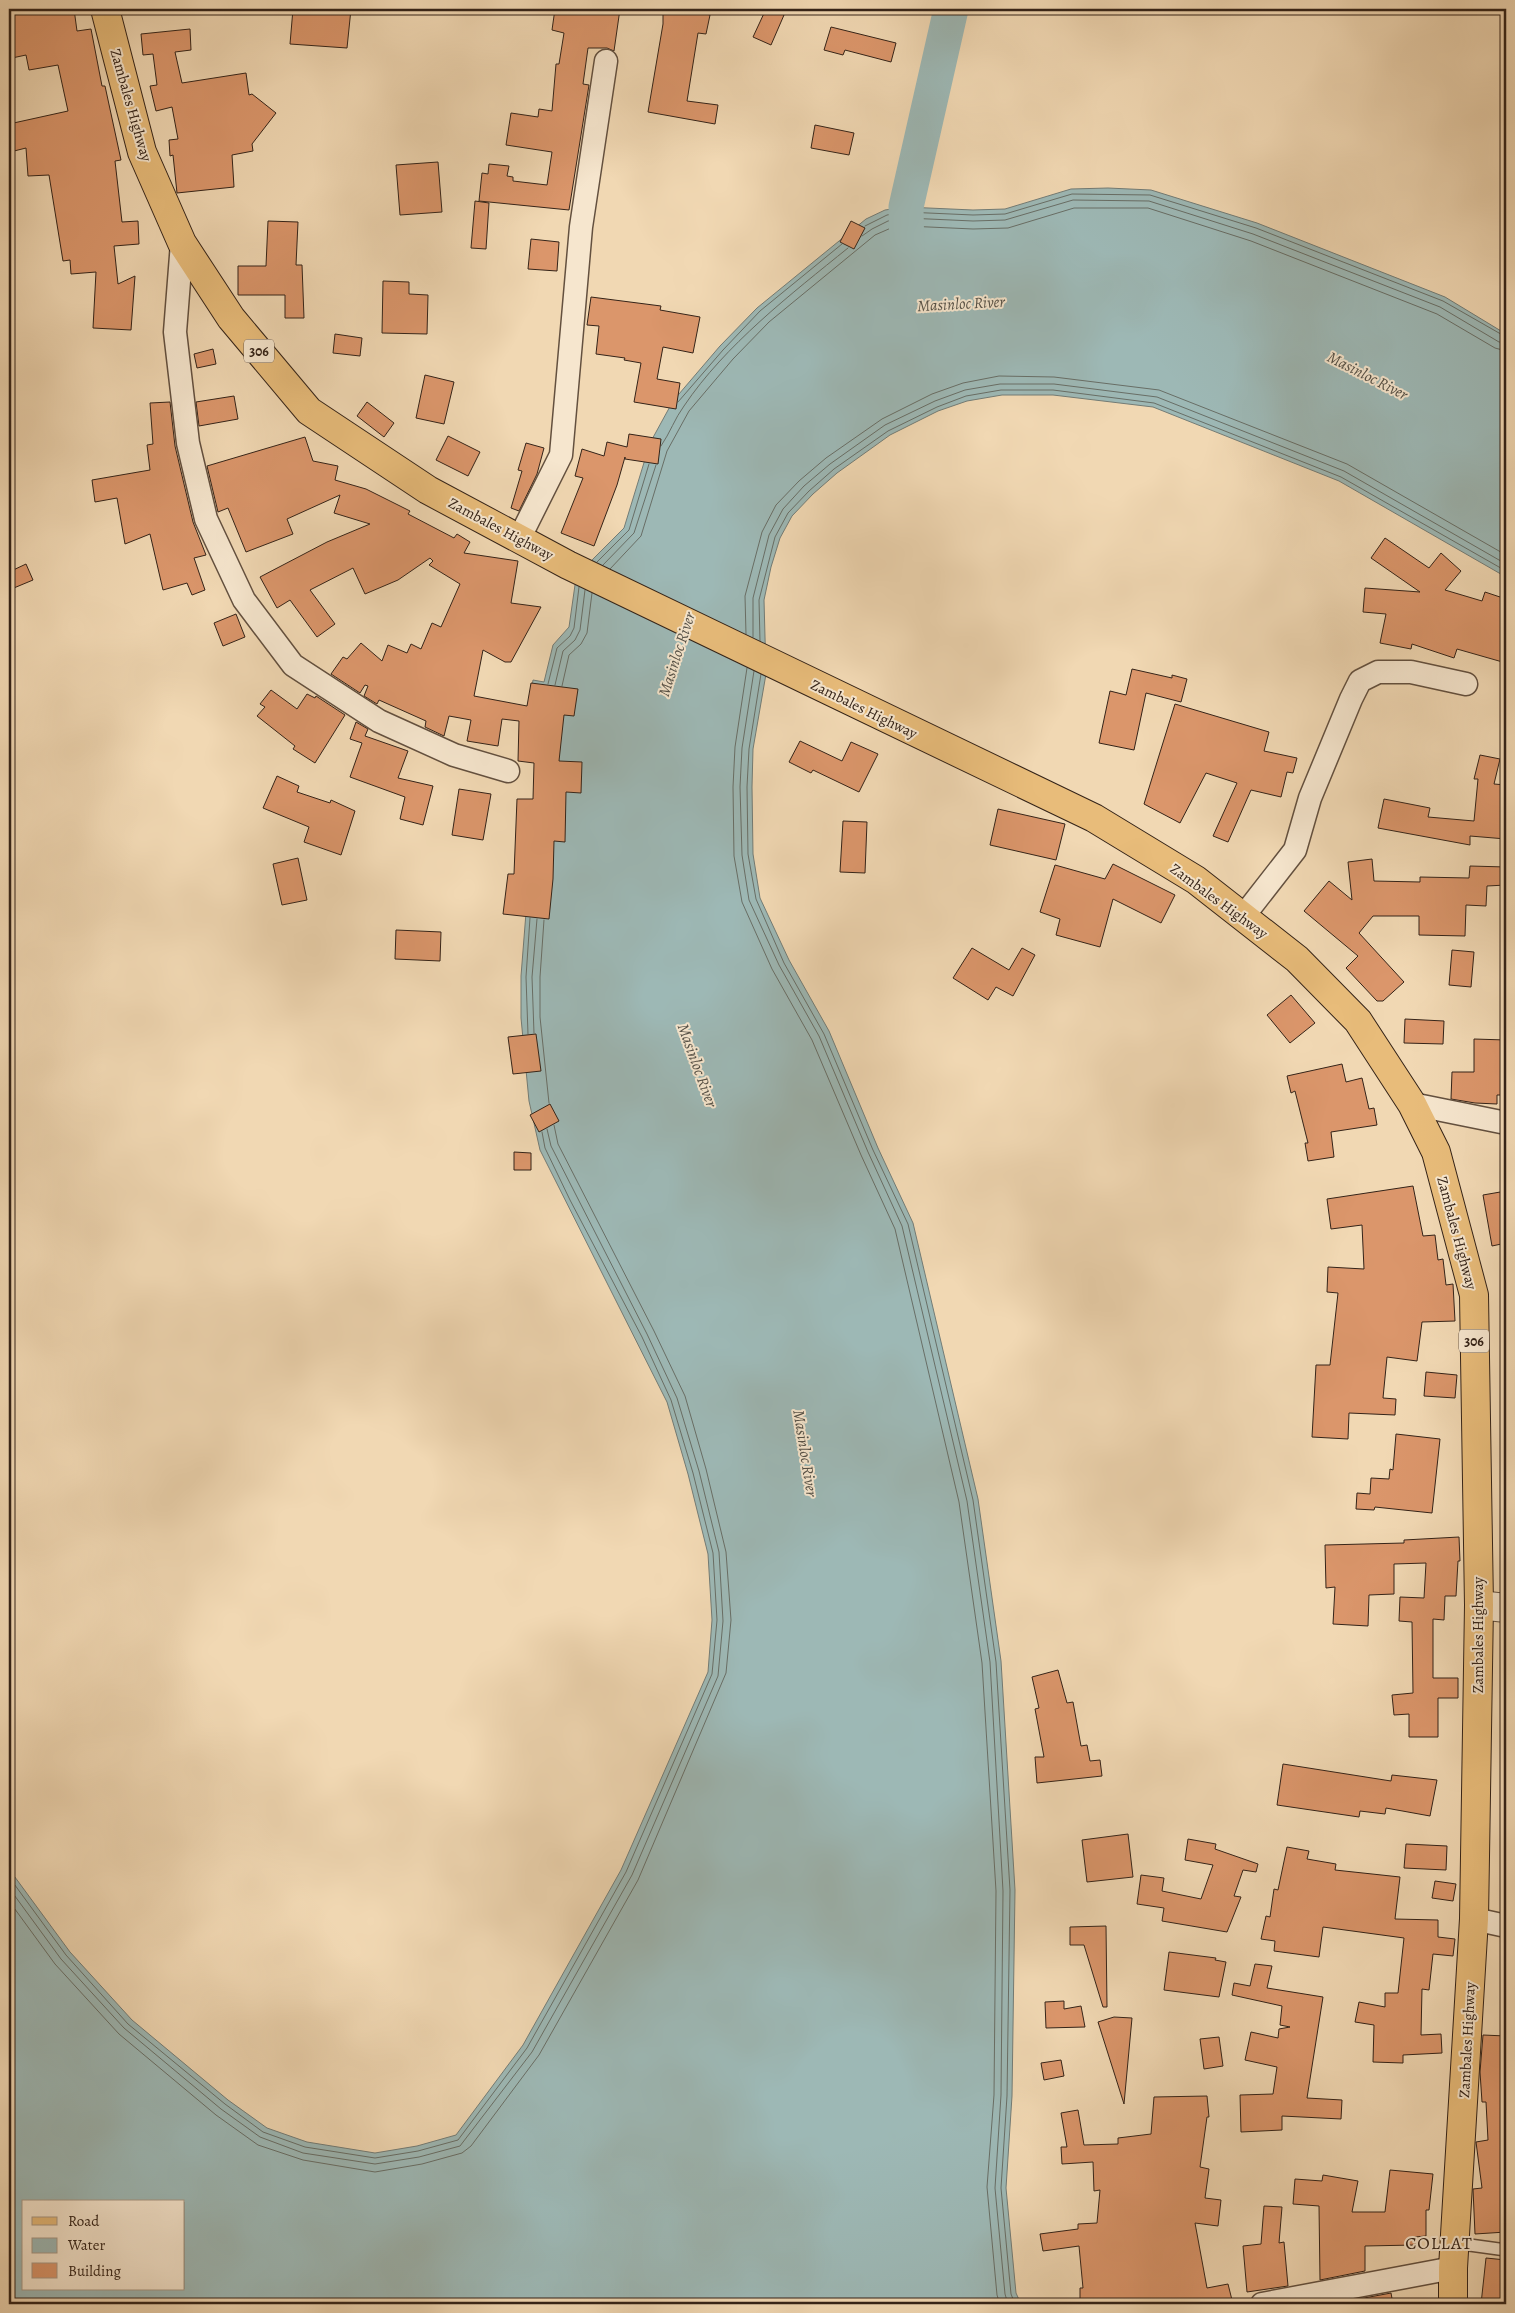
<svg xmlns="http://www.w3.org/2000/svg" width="1515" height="2313" viewBox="0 0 1515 2313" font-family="Alegreya,serif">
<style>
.water{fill:#9db8b5;stroke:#737c76;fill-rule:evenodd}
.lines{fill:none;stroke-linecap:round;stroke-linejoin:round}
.shore{stroke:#686e66;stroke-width:1}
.river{stroke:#9db8b5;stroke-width:35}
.building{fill:#db966b;stroke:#342318}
.service-casing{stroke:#63503f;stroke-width:14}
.minor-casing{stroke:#63503f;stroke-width:25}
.tertiary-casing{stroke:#63503f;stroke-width:30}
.primary-casing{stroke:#342318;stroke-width:30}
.service{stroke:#f6e6ce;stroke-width:11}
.minor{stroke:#f6e6ce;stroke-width:22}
.tertiary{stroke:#f6e6ce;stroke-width:28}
.primary{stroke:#e8bc7a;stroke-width:28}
.labels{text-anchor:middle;stroke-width:4;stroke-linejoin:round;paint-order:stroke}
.shield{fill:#f6e6ce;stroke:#6e5e4f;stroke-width:1}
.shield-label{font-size:14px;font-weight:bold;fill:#342318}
.street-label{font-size:15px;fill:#342318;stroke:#f6e6ce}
.water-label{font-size:16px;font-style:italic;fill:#545047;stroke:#f6e6ce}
.quarter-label{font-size:18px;letter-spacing:1px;fill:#342318;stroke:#f6e6ce}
</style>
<rect width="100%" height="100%" fill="#f1d8b3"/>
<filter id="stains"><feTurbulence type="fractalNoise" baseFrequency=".004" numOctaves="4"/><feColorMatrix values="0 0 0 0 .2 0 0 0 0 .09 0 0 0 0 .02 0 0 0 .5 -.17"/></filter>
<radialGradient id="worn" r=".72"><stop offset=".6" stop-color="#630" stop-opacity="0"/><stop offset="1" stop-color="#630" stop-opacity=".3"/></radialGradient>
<path class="water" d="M1108,188L1151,190L1257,223L1445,297L1506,334V577L1339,481L1153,407L1053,395H1002L967,401L938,411L890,435L837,473L813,494L792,516L780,538L771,567L764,600L766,674L753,749L752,787L753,854L760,898L789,960L829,1031L878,1148L913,1223L978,1499L1001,1661L1015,1890L1012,2096L1006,2188L1016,2293L1021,2304H9V1869L70,1952L132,2020L228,2100L267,2128L307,2142L375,2153L417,2146L456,2135L523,2045L621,1870L708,1672L712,1620L708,1554L688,1474L667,1402L540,1150L529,1101L521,1018V976L527,900L542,777L530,698L533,680L544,682L553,645L569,627L575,585L579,576L593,559L624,528L650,443L673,401L720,346L757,308L866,219L885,210L906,207L973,210L1005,209L1071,189ZM24,2202H184V2289H24Z"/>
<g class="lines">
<g class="shore">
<polyline points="865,226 887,215 906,212 973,215 1005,214 1072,194 1150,195 1256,228 1443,301 1506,337"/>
<polyline points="862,236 872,229 888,221 907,218 973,221 1005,220 1073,200 1149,201 1253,234 1440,307 1499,342 1506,343"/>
<polyline points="678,402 723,350 760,311 842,244"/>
<path d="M661,446C670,433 675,418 684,406C725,345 791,294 848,248"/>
<polyline points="597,562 629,530 649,464"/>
<polyline points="603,565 634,533 656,465"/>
<polyline points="610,569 641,536 667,451 689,411 733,359 769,322 875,235 891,228 907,226 973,229 1008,228 1074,208 1148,208 1251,241 1437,314 1495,348 1506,351"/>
<polyline points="746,634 745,596 762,532 776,505 799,481 826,458 882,419 932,394 963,383 999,376 1054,377 1159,390 1347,464 1506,555"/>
<polyline points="753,637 753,598 769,535 783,509 804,486 830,464 885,425 935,401 965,390 1000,384 1054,384 1157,397 1344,471 1506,564"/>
<polyline points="760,641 759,600 775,537 788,513 809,491 834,469 888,431 937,407 966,396 1001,390 1053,390 1154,403 1341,477 1506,571"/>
<polyline points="747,668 735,747 733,787 734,856 742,902 772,969 812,1040 861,1155 895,1229 959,1502 982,1663 996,1891 994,2095 987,2187 997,2295 1000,2304"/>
<polyline points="754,671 742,748 740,787 742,855 749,900 779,965 819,1036 868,1152 902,1226 967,1501 990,1662 1003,1891 1001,2095 995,2188 1005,2294 1008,2304"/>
<polyline points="761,674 749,749 747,787 748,854 756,899 784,963 824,1034 873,1150 908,1224 973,1500 996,1662 1010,1890 1007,2096 1001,2188 1011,2294 1015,2304"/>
<polyline points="548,684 557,648 570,636 574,628 579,587"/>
<polyline points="555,685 563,651 575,640 580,630 585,590"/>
<polyline points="562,686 569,655 581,644 587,633 592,593"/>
<polyline points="544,920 540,977 540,1017 549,1103"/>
<polyline points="534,1033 532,977 537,919"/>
<polyline points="528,1034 526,977 530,918"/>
<polyline points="9,1877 66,1955 128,2024 225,2104 263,2132 305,2147 375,2158 418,2151 458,2140 527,2048 626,1872 712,1674 717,1620 713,1553 693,1473 671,1400 642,1337 570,1200 545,1148 542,1132"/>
<polyline points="9,1888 61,1959 124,2028 221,2109 260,2137 303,2153 375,2164 419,2157 460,2146 532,2052 632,1875 718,1676 723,1621 719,1552 699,1471 677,1398 647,1334 551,1146 547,1129"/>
<polyline points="9,1901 55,1964 119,2034 216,2115 258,2145 303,2160 375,2172 422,2164 462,2153 471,2146 539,2055 638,1880 726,1673 731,1620 726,1552 706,1469 685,1396 654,1331 558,1144 554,1125"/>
</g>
<polyline class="river" points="907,255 906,207 951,9"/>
</g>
<g class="building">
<polygon points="9,9 74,9 77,31 91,29 102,86 105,86 121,160 115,161 122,222 138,221 139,244 114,246 118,284 135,276 131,330 93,328 96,272 71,274 70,260 63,261 49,175 28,176 26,148 14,151 9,124 68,111 58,65 29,70 26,55 12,58 9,44 9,40 11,40"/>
<polygon points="293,9 351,9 347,48 290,44"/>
<polygon points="555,9 620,9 614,51 607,48 588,48 583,84 589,85 569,210 479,201 482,173 488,174 489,164 509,166 507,176 513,177 513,181 547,185 552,152 506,145 511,113 538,117 539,109 552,111 556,64 559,64 564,33 552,30"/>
<polygon points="663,9 686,9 710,15 706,34 698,33 687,101 718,105 715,124 648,112 663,24"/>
<polygon points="766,9 784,15 771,45 753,37"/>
<polygon points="831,27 896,43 891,62 845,50 843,55 824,50"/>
<polygon points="190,29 191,50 175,52 182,83 246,73 249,95 252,94 276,113 252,144 253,151 232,155 234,187 177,193 173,155 170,156 169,140 178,139 172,107 156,111 150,86 157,85 153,54 143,55 141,34"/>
<polygon points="815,125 854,133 849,155 811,148"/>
<polygon points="438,162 442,212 400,215 396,165"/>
<polygon points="475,201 489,203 486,249 471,248"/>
<polygon points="268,221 298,222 296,265 302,265 304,318 285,318 285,295 238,295 238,266 266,266"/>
<polygon points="851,221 865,228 854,249 840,242"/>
<polygon points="531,239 559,242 557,271 528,269"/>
<polygon points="383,281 409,282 409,294 428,295 427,334 382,333"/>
<polygon points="591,297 661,306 660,310 700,317 693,353 663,347 657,379 680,383 676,409 634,402 641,363 624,360 625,358 596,354 599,326 587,325"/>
<polygon points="335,334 362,338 360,356 333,353"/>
<polygon points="213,349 216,364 197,368 194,354"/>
<polygon points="425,375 454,382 444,424 416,418"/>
<polygon points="234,396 238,419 199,426 196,402"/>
<polygon points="170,402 175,446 193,522 206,555 194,558 205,590 192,595 187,583 163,590 150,534 125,544 117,498 95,502 92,480 150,470 147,445 153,444 150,403"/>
<polygon points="367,402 394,423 384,437 357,416"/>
<polygon points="629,434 661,439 658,464 625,459 625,457 617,485 594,546 561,533 583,478 575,476 582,449 604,456 607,442 627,447"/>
<polygon points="448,436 480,452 468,476 436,460"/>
<polygon points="305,437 313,461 338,466 335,480 366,489 410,511 408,514 454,538 457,534 470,542 464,553 518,561 511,603 541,607 511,662 505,662 483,650 474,696 527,706 531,683 578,689 574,716 564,715 559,761 582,762 581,793 566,792 565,842 554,841 553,879 549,919 503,914 508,874 514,874 517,799 533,799 534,763 518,761 519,721 502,719 498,746 467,741 471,720 449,716 444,736 425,727 426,721 379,700 377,704 364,696 368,686 365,685 360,693 331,674 343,657 347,659 361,643 382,661 388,645 407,653 411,644 421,649 432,623 441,627 460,584 429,565 433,561 430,558 398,580 365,594 353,568 310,590 335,624 317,637 290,600 277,608 260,577 327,542 370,524 334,513 340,495 287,519 293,534 246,552 228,508 218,512 207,466"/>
<polygon points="526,443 544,448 537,474 519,511 511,508 522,471 518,470"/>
<polygon points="1385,538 1429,568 1441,553 1461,571 1445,590 1482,601 1485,592 1506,599 1506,663 1457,649 1454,658 1412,644 1411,649 1380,643 1386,614 1363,612 1365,588 1420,592 1371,558"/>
<polygon points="26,564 33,580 9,590 9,572"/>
<polygon points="236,614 245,637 223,646 214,623"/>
<polygon points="1132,669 1172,678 1172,675 1187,679 1181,702 1146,693 1134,750 1099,743 1110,691 1126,695"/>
<polygon points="271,690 297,709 307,694 315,698 316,696 345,715 315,763 293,749 295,746 257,716 265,707 260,704"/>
<polygon points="1175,704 1269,732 1264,751 1297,758 1293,773 1287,772 1281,797 1251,790 1228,842 1213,836 1237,783 1206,773 1180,823 1144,804"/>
<polygon points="356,722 368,729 365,736 408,751 398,778 433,786 423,825 400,819 405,797 350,777 362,743 350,739"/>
<polygon points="800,741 842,761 851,742 878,754 859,792 813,770 811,773 789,762"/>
<polygon points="1480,755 1500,759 1494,784 1506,785 1506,839 1470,836 1470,845 1378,828 1384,799 1430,808 1428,817 1474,821 1478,779 1474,779"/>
<polygon points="277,776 299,786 297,792 330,803 331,800 355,811 341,855 304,842 309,827 263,808"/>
<polygon points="459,789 491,794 483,840 452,835"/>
<polygon points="998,809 1065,824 1056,860 990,845"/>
<polygon points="843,821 867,822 865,873 840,872"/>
<polygon points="298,858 307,900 282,905 273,864"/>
<polygon points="1372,859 1374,881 1420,882 1420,877 1469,878 1470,866 1506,867 1506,885 1487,886 1486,906 1466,905 1465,936 1419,935 1419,916 1373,916 1359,933 1404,982 1383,1001 1377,1001 1346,968 1358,956 1304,911 1329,881 1352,900 1348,862"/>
<polygon points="1113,864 1175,895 1161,923 1113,899 1100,947 1056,935 1060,919 1040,912 1055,865 1105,879"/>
<polygon points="396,930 441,932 440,961 395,959"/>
<polygon points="972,948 1009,970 1022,948 1035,955 1013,996 996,987 988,1000 953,978"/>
<polygon points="1452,950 1474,952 1471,987 1449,985"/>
<polygon points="1291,995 1315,1023 1290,1043 1267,1015"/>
<polygon points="1405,1019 1444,1021 1443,1044 1404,1043"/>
<polygon points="536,1034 541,1071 513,1074 508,1037"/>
<polygon points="1474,1039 1506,1040 1506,1095 1497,1095 1497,1104 1475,1103 1451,1099 1452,1072 1474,1072"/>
<polygon points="1342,1064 1346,1082 1362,1078 1369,1109 1374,1108 1377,1125 1331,1132 1334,1157 1308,1161 1305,1143 1308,1143 1295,1091 1291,1093 1287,1076"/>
<polygon points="550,1104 559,1121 539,1132 530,1115"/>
<polygon points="514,1152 531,1153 531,1170 514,1170"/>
<polygon points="1413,1186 1423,1236 1435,1235 1438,1260 1443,1259 1446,1285 1453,1284 1455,1321 1422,1322 1417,1361 1387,1357 1383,1398 1396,1399 1395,1415 1349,1413 1348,1439 1312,1437 1316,1365 1330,1365 1338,1293 1327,1292 1328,1267 1364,1269 1362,1225 1331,1229 1327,1199"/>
<polygon points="1506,1191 1506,1243 1492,1246 1483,1195"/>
<polygon points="1426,1372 1457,1375 1455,1398 1424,1396"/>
<polygon points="1396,1434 1440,1439 1432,1513 1375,1507 1374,1510 1356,1509 1357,1493 1370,1494 1371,1478 1389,1479 1390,1469 1393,1470"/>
<polygon points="1459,1537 1460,1561 1458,1561 1456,1596 1445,1596 1444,1620 1433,1619 1433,1678 1458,1678 1458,1698 1438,1698 1438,1737 1409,1737 1409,1714 1394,1715 1392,1695 1413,1693 1412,1622 1399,1621 1400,1597 1424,1598 1426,1563 1394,1564 1394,1594 1369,1595 1368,1626 1333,1624 1335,1587 1326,1588 1325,1545 1404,1543 1404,1540"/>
<polygon points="1058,1670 1067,1703 1073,1702 1081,1746 1087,1745 1090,1761 1100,1760 1102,1776 1037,1783 1035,1757 1044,1757 1035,1709 1039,1708 1032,1677"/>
<polygon points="1283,1764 1391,1781 1392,1775 1437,1780 1430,1816 1386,1808 1385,1814 1360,1811 1359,1817 1277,1805"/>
<polygon points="1128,1834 1133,1877 1087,1882 1082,1840"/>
<polygon points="1188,1839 1216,1844 1215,1849 1258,1864 1256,1872 1243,1870 1234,1896 1241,1897 1227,1932 1162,1921 1164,1908 1137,1904 1141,1875 1164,1878 1162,1891 1201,1899 1213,1865 1185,1860"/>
<polygon points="1406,1844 1447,1846 1446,1870 1404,1868"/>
<polygon points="1287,1847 1309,1851 1307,1859 1336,1864 1335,1870 1400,1877 1395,1919 1438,1920 1438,1937 1455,1939 1453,1956 1433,1954 1429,1990 1422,1989 1421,2035 1441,2034 1442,2053 1403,2055 1403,2063 1373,2062 1374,2025 1355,2022 1359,2002 1385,2007 1385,1993 1398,1993 1404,1938 1323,1927 1319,1957 1274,1951 1275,1941 1261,1939 1266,1916 1270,1917 1274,1889 1278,1890"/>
<polygon points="1435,1881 1456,1884 1453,1901 1432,1898"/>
<polygon points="1106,1926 1107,2007 1103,2007 1084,1945 1070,1945 1070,1927"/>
<polygon points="1169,1952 1216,1958 1215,1960 1226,1962 1219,1997 1164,1990"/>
<polygon points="1255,1964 1272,1966 1267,1988 1323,1997 1307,2098 1342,2100 1341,2119 1282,2116 1282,2130 1241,2132 1240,2095 1273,2094 1277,2067 1245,2060 1251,2032 1278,2038 1279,2029 1290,2027 1280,2025 1282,2006 1232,1995 1234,1983 1250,1986"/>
<polygon points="1064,2001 1064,2009 1081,2006 1085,2027 1046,2028 1045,2002"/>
<polygon points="1114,2017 1132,2018 1124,2104 1098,2022"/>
<polygon points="1483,2035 1506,2036 1506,2163 1502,2164 1506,2232 1475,2234 1473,2189 1482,2188 1476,2142 1488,2140 1486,2102 1482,2102 1480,2072"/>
<polygon points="1219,2037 1223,2066 1204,2069 1200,2039"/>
<polygon points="1061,2060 1064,2076 1044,2080 1041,2063"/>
<polygon points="1207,2096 1209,2117 1207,2117 1200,2167 1209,2169 1205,2198 1221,2200 1218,2226 1195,2223 1207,2288 1228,2284 1233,2304 1080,2304 1080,2288 1083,2288 1079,2246 1043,2251 1040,2234 1078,2229 1078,2224 1097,2223 1100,2190 1094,2191 1093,2162 1062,2164 1061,2147 1067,2147 1061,2113 1078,2110 1084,2145 1118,2144 1118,2138 1151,2134 1154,2097"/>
<polygon points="1390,2170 1433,2174 1429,2210 1426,2210 1426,2236 1415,2237 1415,2245 1365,2246 1365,2271 1320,2280 1319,2206 1293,2204 1295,2179 1322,2181 1323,2175 1358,2181 1352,2212 1385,2212"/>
<polygon points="1264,2206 1282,2207 1279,2243 1284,2242 1288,2286 1247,2292 1243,2246 1261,2244"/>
<polygon points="1486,2258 1506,2260 1506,2304 1481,2304"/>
<polygon points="1391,2293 1393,2304 1332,2304"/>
</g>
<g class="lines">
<g class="service-casing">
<polyline id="service" points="1455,2243 1506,2250"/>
</g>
<g class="minor-casing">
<g id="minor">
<polyline points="182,243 175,332 188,443 206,519 244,600 293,665 379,721 454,755 508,771"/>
<polyline points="519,539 561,455 581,227 606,61"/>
<polyline points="1242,918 1295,850 1310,798 1351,699 1360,681 1378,672 1411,672 1466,684"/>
<polyline points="1412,1104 1506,1123"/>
<polyline points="1474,1919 1506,1926"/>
<polyline points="1262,2304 1453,2268"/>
</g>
</g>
<g class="tertiary-casing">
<polyline id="tertiary" points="1479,1605 1506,1608"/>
</g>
<g class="primary-casing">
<polyline id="primary" points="105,9 142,152 182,243 231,318 309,411 428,490 568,565 1094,818 1196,880 1297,959 1358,1021 1412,1104 1436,1152 1474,1295 1479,1605 1474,1919 1453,2268 1453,2304"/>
</g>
<use href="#service" class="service"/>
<use href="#minor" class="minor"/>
<use href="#tertiary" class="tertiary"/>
<use href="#primary" class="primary"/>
</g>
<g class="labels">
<g class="shield">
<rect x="244" y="339.5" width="30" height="23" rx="4"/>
<rect x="1459" y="1329.5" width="30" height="23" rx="4"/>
</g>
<g class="shield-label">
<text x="259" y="356">306</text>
<text x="1474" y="1346">306</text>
</g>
<g class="street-label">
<text transform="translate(131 105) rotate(74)" y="5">Zambales Highway</text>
<text transform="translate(501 529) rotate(28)" y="5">Zambales Highway</text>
<text transform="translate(864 709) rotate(26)" y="5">Zambales Highway</text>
<text transform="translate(1219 901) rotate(36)" y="5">Zambales Highway</text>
<text transform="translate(1457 1233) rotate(75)" y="5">Zambales Highway</text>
<text transform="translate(1478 1635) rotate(-90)" y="5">Zambales Highway</text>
<text transform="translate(1467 2040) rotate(-87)" y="5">Zambales Highway</text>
</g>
<g class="water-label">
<text transform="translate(961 303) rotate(-3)" y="6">Masinloc River</text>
<text transform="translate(1368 375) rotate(27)" y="6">Masinloc River</text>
<text transform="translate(676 654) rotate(-72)" y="6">Masinloc River</text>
<text transform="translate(698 1065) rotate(70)" y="6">Masinloc River</text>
<text transform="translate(806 1453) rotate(81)" y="6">Masinloc River</text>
</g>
<g class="quarter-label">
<text x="1439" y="2249">COLLAT</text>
</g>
</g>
<rect width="1515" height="2313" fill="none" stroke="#f1d8b3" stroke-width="30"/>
<rect x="10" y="10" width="1495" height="2293" fill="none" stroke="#342318" stroke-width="2.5"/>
<rect x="15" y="15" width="1485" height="2283" fill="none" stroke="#342318"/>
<rect x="22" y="2200" width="162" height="90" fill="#f6e6ce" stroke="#a89885"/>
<rect x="32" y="2217" width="25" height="8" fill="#e8bc7a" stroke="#a89885"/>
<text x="68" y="2226" font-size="15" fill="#342318">Road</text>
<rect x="32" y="2238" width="25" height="15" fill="#9db8b5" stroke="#a89885"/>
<text x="68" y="2250" font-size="15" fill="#342318">Water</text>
<rect x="32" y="2263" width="25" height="15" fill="#db966b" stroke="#a89885"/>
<text x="68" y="2276" font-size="15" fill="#342318">Building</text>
<rect width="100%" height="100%" filter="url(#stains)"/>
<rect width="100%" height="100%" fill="url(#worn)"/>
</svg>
